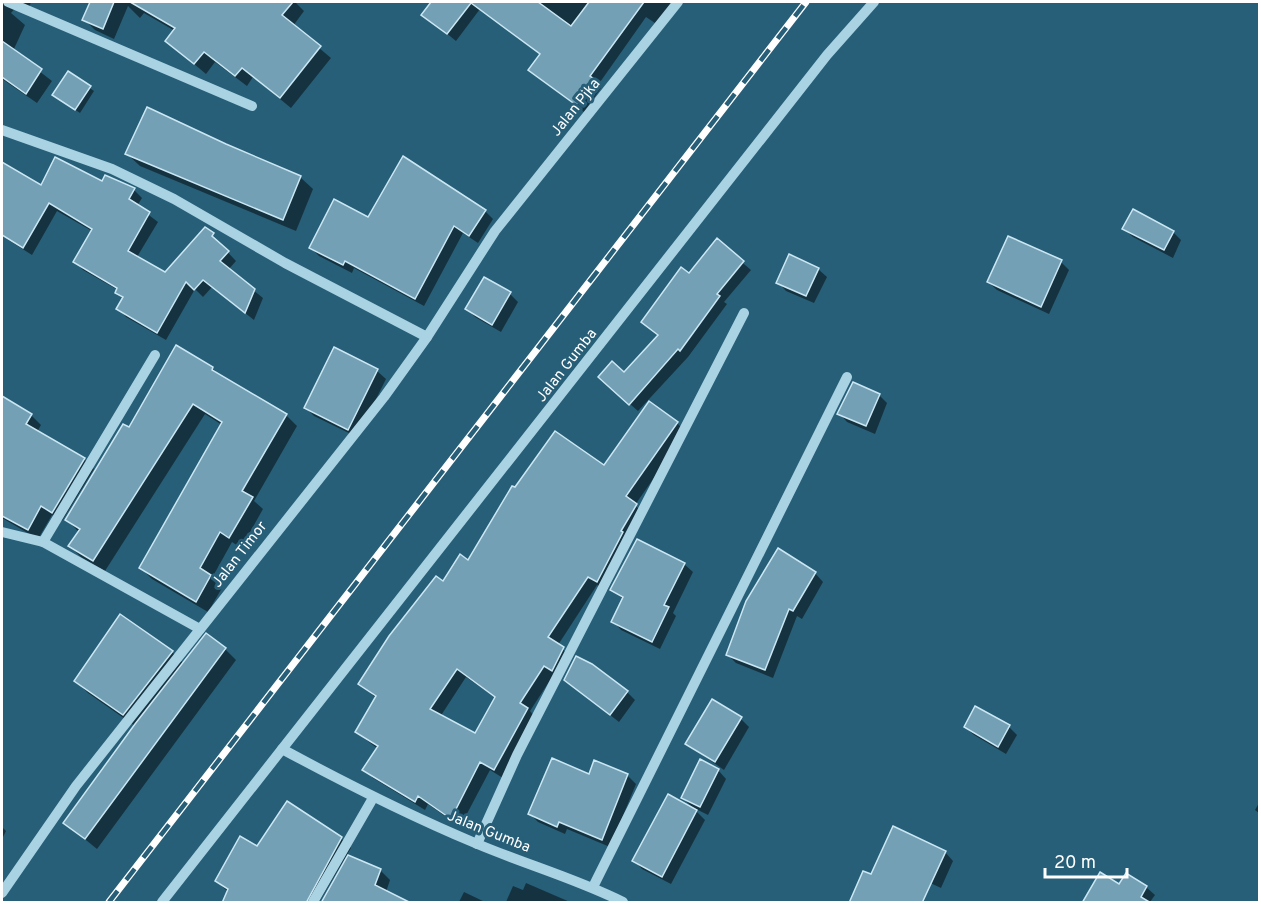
<svg xmlns="http://www.w3.org/2000/svg" width="1261" height="904" viewBox="0 0 1261 904" font-family="Overpass,sans-serif">
<style>
.shadow{fill:#0007;fill-rule:evenodd}
.building{fill:#73a0b5;stroke:#cbe7f3;stroke-width:1.5;fill-rule:evenodd}
.lines{fill:none;stroke-linecap:round;stroke-linejoin:round}
.minor{stroke:#a9d2e3;stroke-width:10}
.rail-casing{stroke:#fff;stroke-width:7}
.rail{stroke:#275f78;stroke-width:4.5;stroke-dasharray:14;stroke-linecap:butt}
.labels{text-anchor:middle;stroke-width:6;stroke-linejoin:round;paint-order:stroke}
.street-label{font-size:15px;fill:#fff;stroke:#275f78}
</style>
<rect width="100%" height="100%" fill="#275f78"/>
<g class="shadow">
<polygon points="2,2 31,2 29,8 18,5 11,13 25,25 13,51 52,81 37,103 2,79"/>
<polygon points="92,2 186,2 194,6 197,2 295,2 304,11 293,26 331,58 291,108 253,77 247,86 215,62 206,74 167,41 175,31 144,13 140,18 128,6 114,39 95,30 84,19"/>
<polygon points="432,2 680,2 661,27 646,17 598,85 601,88 584,112 530,70 541,55 480,9 456,41 423,14"/>
<polygon points="68,73 94,91 80,113 58,98"/>
<polygon points="225,146 300,177 313,189 296,231 140,166 127,154"/>
<polygon points="2,164 41,187 102,183 134,190 142,198 137,206 158,222 137,257 166,274 206,229 236,261 228,270 263,298 254,320 212,287 203,297 195,289 166,340 126,317 118,308 123,299 117,292 118,290 83,270 75,262 92,231 57,211 32,255 2,236"/>
<polygon points="485,211 493,219 478,243 463,233 424,306 354,268 352,273 319,256 311,248 369,219"/>
<polygon points="1124,229 1173,232 1181,240 1173,258 1133,237"/>
<polygon points="717,241 751,270 724,302 727,304 688,357 638,411 608,385 625,374 659,336 643,322"/>
<polygon points="1061,262 1069,270 1049,314 997,290 988,282"/>
<polygon points="818,269 827,277 814,303 786,291 778,282"/>
<polygon points="510,294 518,302 501,332 475,317 467,309"/>
<polygon points="334,349 377,371 386,379 357,437 314,416 306,408"/>
<polygon points="212,368 222,378 286,415 297,426 254,501 263,509 241,548 232,542 212,578 222,588 208,612 152,579 141,568 222,425 205,414 105,571 81,557 70,546 79,532 67,520 129,429"/>
<polygon points="879,395 887,403 875,434 847,422 839,413"/>
<polygon points="2,397 31,415 41,425 37,432 84,459 94,469 62,521 52,515 38,539 2,518"/>
<path d="M677,423L686,432L635,505L645,515L607,591L597,585L558,645L572,658L554,674L530,711L536,718L503,778L490,770L460,827L428,804L425,810L373,778L364,769L378,749L356,732L376,698L360,684L443,583L604,468ZM466,677L496,698L475,735L440,717Z"/>
<polygon points="684,564 693,572 673,613 676,616 660,649 621,630 613,621 623,599 612,589"/>
<polygon points="815,573 823,582 802,619 797,616 773,678 736,663 727,654"/>
<polygon points="121,616 172,652 184,664 225,649 236,660 97,849 65,823 135,726 88,693 76,681"/>
<polygon points="566,680 627,692 635,700 619,722"/>
<polygon points="741,719 749,727 724,770 687,744"/>
<polygon points="965,727 1009,727 1017,735 1006,754 974,735"/>
<polygon points="718,770 726,779 708,815 692,807 682,797"/>
<polygon points="627,775 636,784 610,847 567,829 565,834 538,822 530,814 589,776"/>
<polygon points="1260,801 1260,814 1255,810"/>
<polygon points="694,809 705,820 671,884 642,869 634,860"/>
<polygon points="2,827 6,831 2,839"/>
<polygon points="341,838 351,848 319,902 223,902 228,892 217,881 258,848"/>
<polygon points="945,852 953,861 941,888 926,881 872,876"/>
<polygon points="380,870 390,880 386,892 323,902"/>
<polygon points="526,883 570,902 506,902 513,886 523,890"/>
<polygon points="1120,886 1146,887 1155,895 1150,902 1084,902"/>
<polygon points="464,892 485,902 459,902"/>
</g>
<g class="building">
<polygon points="90,2 114,2 103,29 82,20"/>
<polygon points="130,2 293,2 282,15 321,46 280,98 242,68 235,76 204,52 194,64 165,41 175,28"/>
<polygon points="431,2 538,2 571,26 589,2 644,2 590,76 594,79 576,105 528,70 540,54 471,3 447,34 421,15"/>
<polygon points="2,41 42,69 26,94 2,77"/>
<polygon points="68,71 91,86 75,110 52,95"/>
<polygon points="147,107 226,144 301,176 283,220 125,154"/>
<polygon points="403,156 486,210 469,236 454,226 415,299 345,261 343,265 309,248 334,199 368,217"/>
<polygon points="55,157 102,181 105,175 135,188 129,199 150,212 128,251 165,272 205,227 214,233 212,236 229,251 220,261 255,289 245,313 203,280 194,290 186,282 157,333 116,309 123,297 115,293 117,288 73,262 92,229 49,203 23,248 2,235 2,162 41,185"/>
<polygon points="1133,209 1174,231 1164,250 1122,229"/>
<polygon points="1008,236 1062,260 1041,307 987,282"/>
<polygon points="717,238 744,261 717,294 720,296 680,351 678,349 629,405 598,377 612,361 624,372 658,335 641,322 681,267 689,273"/>
<polygon points="789,254 819,268 806,296 776,283"/>
<polygon points="484,277 511,292 492,325 465,309"/>
<polygon points="176,345 213,367 212,370 287,414 242,491 253,497 229,538 220,532 200,568 211,575 196,602 139,568 222,422 193,404 93,561 68,546 80,529 65,520 123,424 129,427"/>
<polygon points="334,347 378,369 348,430 304,408"/>
<polygon points="853,382 880,394 866,426 837,414"/>
<polygon points="2,396 32,414 26,424 85,458 52,513 41,506 28,530 2,516"/>
<path d="M649,401L678,422L626,496L637,504L621,531L623,532L597,582L588,577L548,637L564,647L552,671L544,666L520,703L528,708L494,770L480,762L451,819L418,796L415,802L362,770L378,746L355,732L376,696L358,684L389,636L436,576L443,581L460,554L468,560L512,486L515,487L555,431L604,465ZM457,669L495,697L475,733L430,709Z"/>
<polygon points="637,539 685,563 664,605 669,607 652,642 611,622 623,597 610,590"/>
<polygon points="778,548 816,572 793,611 789,609 765,670 726,655 746,601"/>
<polygon points="120,614 173,651 123,715 74,681"/>
<polygon points="206,633 226,648 85,839 63,823 135,724"/>
<polygon points="576,656 592,664 628,691 610,715 564,680"/>
<polygon points="712,699 742,717 715,762 685,744"/>
<polygon points="975,706 1010,725 998,747 964,727"/>
<polygon points="552,758 589,774 594,760 628,774 602,840 559,822 557,827 528,814"/>
<polygon points="700,759 719,769 700,807 681,798"/>
<polygon points="668,794 697,810 662,877 632,861"/>
<polygon points="287,801 342,837 306,903 222,903 228,889 215,881 240,836 257,846"/>
<polygon points="893,826 946,851 922,903 849,903 863,871 871,874"/>
<polygon points="348,855 381,869 375,885 411,903 321,903"/>
<polygon points="1100,872 1119,884 1126,873 1147,886 1141,897 1151,903 1082,903"/>
</g>
<g class="lines">
<g class="minor">
<polyline points="8,2 252,106"/>
<polyline points="2,130 112,169 174,199 285,263 427,337"/>
<polyline points="2,532 43,542 200,629"/>
<polyline points="43,542 155,355"/>
<path d="M282,749C345,783 408,815 475,843C524,864 575,878 623,902"/>
<polyline points="477,844 517,755 744,313"/>
<polyline points="593,887 847,377"/>
<polyline points="2,893 76,786 384,397 427,337 495,231 678,2"/>
<polyline points="162,902 827,55 874,2"/>
<polyline points="313,902 373,798"/>
</g>
<g class="rail-casing">
<polyline id="rail" points="109,902 806,2"/>
</g>
<use href="#rail" class="rail"/>
</g>
<g class="labels">
<g class="street-label">
<text transform="translate(575 107) rotate(-51)" y="5">Jalan Pjka</text>
<text transform="translate(566 365) rotate(-52)" y="5">Jalan Gumba</text>
<text transform="translate(239 554) rotate(-52)" y="5">Jalan Timor</text>
<text transform="translate(489 831) rotate(22)" y="5">Jalan Gumba</text>
</g>
</g>
<rect width="1261" height="904" fill="none" stroke="#ffffff" stroke-width="6"/>
<path d="M1045 868v9h82v-9" fill="none" stroke="#ffffff" stroke-width="3"/>
<text x="1054" y="868" font-size="18" fill="#ffffff" stroke="#275f78" stroke-width="4.5" paint-order="stroke">20 m</text>
</svg>
